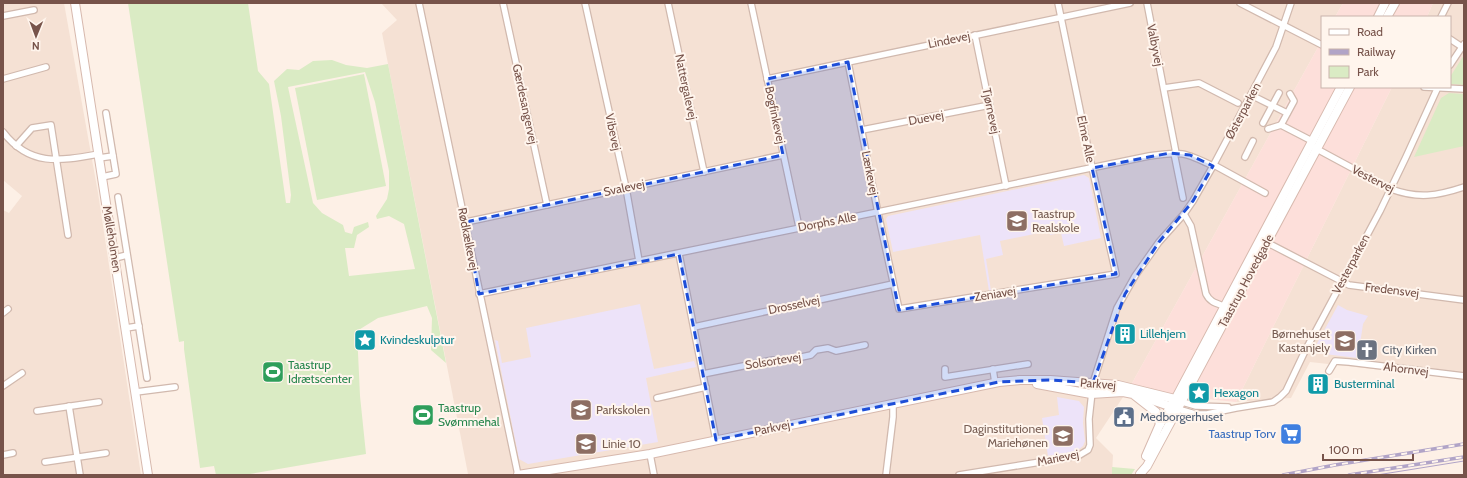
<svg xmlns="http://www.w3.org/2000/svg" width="1467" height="478" viewBox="0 0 1467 478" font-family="Cabin,sans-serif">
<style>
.residential{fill:#f5e1d4}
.commercial{fill:#fddfda}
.education{fill:#ede3f9}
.green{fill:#daebc4;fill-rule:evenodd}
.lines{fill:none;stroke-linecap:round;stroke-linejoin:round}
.street-casing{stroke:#d1b9ae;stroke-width:8}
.secondary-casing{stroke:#d7b9ae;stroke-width:10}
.street{stroke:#fff;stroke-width:5.5}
.secondary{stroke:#fff;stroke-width:8}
.tram{stroke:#b1a4c7;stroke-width:1}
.rail-casing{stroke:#b1a4c7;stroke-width:3.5}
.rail{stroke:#fff5ed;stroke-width:2;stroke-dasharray:6;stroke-linecap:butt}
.marked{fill:#1d4ed8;fill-opacity:0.2;stroke:#1d4ed8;stroke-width:3;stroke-dasharray:8 5;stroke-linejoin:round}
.labels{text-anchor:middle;stroke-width:4;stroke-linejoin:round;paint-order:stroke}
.street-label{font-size:12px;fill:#77534a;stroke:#fff5ed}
.education-label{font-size:12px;fill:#785e54;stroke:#fff5ed;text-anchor:start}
.culture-label{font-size:12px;fill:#0d838f;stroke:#fff5ed;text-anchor:start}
.worship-label{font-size:12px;fill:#5b616d;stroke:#fff5ed;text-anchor:start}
.leisure-label{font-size:12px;fill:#27864d;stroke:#fff5ed;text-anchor:start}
.service-label{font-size:12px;fill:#4e5e75;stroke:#fff5ed;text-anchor:start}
.shop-label{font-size:12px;fill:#366cbe;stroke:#fff5ed;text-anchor:end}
</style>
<rect width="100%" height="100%" fill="#fdf0e6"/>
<g class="residential">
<polygon points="3,3 64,3 98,193 141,475 3,475 3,210 9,213 22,196 3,180"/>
<polygon points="381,3 1343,3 1335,17 1322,17 1322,40 1131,385 1096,438 1113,455 1112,475 463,475 468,474 382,33 397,20"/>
<polygon points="1433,3 1464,3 1464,379 1310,362 1291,398 1236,402 1392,87 1450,87 1450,17 1427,17"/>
</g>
<g class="commercial">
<polygon points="1343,3 1433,3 1427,17 1335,17"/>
<polygon points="1322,40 1322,87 1392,87 1236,402 1177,396 1131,385"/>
</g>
<g class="education">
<polygon points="1084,175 1089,178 1101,238 1064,246 1061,233 1050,235 1049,231 1000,241 1003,255 986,259 991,291 989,291 980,235 893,252 886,219 888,216"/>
<polygon points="640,304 654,369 694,361 696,367 646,378 658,442 528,464 519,459 495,340 498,341 502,363 531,357 526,328"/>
<polygon points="1338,305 1347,310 1368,316 1363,324 1358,358 1316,353 1314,349"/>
<polygon points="1057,397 1079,401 1084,407 1083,423 1085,441 1083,446 1077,451 1048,456 1042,418 1059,415"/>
</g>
<g class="green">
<path d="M128,3H248L258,71L269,84L286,203H290L291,195L281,116L274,81L287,69L299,70L313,61L332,60L346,65L367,68L388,64L446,363L431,350L432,318L427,306L378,318L357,331L360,396L366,454L244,475H216L214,466L200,468L184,349V341L179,342ZM365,72L375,102L389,171V189L387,199L376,216L377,219L389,216L404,224L415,269L349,276L345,248H354L357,235L369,227L368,222L354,227L352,234L345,232L343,225L322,213L313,203L288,87Z"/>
<polygon points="1464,55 1464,85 1451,84 1450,77"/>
<polygon points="364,74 386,186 317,200 295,88"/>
<polygon points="1449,93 1464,94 1464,146 1414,157 1441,98"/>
<polygon points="1112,467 1135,469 1131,475 1112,475"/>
</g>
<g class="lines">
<g class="street-casing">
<g id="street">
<polyline points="419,3 518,475"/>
<polyline points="503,3 547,205"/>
<polyline points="585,3 626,188 639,261"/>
<polyline points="668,3 704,172"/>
<polyline points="751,3 799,227"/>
<polyline points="1147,3 1176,153"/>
<polyline points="1240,3 1322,45"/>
<polyline points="3,16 34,10"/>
<polyline points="1441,17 1448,3"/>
<polyline points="975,35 1006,186"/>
<polyline points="1450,39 1462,47"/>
<polyline points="848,62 878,213 899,309 1116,274 1091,163 1058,3"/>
<polyline points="1450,65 1464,44"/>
<polyline points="3,79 46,67"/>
<polyline points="767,79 1130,3"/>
<polyline points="1424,87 1464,89"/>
<polyline points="1164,88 1199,83 1238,103"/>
<polyline points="1251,95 1287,113"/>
<polyline points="1263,123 1279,93"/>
<polyline points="1281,125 1294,101 1290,94"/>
<polyline points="1268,129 1281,125 1312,141"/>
<polyline points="862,130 990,105"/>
<path d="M3,132C30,167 60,161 99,154"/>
<polyline points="16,146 32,128 51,125 68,235"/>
<path d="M1315,148L1391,189C1418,199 1437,196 1464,187"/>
<polyline points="1174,153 1183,198"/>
<polyline points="1245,157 1253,141"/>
<polyline points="99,158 113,156"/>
<polyline points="1214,165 1265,193"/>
<polyline points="102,177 116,174 106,113"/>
<polyline points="118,197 147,378"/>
<path d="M1184,214L1191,226L1206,294C1210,302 1215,303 1224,306"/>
<polyline points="466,222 783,155"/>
<polyline points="1264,241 1349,285 1464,300"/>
<polyline points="679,254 716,440"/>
<polyline points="115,258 127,255"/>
<path d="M479,294L1149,156C1180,151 1185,152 1213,166"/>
<polyline points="3,313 8,309"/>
<polyline points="694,327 893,284"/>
<polyline points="126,328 139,326"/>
<polyline points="945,369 945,377 1028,364"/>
<polyline points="993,369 995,383"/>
<polyline points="1329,371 1335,361 1349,362 1464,376"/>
<polyline points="703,374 773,360 783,361 811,355 816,350 828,348 836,351 865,345"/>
<polyline points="3,386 22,373"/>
<polyline points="136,392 175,387"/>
<polyline points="657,398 706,387"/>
<polyline points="1179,401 1196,406 1228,407"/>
<polyline points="69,406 80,475"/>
<polyline points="1178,409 1195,414 1207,414 1236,408 1273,402 1280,397 1286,391 1305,351 1380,211 1406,157 1438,87"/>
<polyline points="37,411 99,402"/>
<polyline points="650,454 654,475"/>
<polyline points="3,455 13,453"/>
<polyline points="45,462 106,453"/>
<polyline points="886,475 893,417 893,403"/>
<polyline points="959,475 1078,456 1088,450 1090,445 1089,419 1093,383 1117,308 1135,276 1159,242 1184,214 1193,201 1213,166 1276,47 1291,3"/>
</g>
</g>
<g class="secondary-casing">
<g id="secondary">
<polyline points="75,3 148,475"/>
<polyline points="1378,17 1385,3"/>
<polyline points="1387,17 1395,3"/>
<polyline points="1037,384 1091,394 1123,392 1133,394 1156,412 1160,424"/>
<polyline points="1137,395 1175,408"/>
<polyline points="1146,456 1160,424 1177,396 1341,87"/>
<polyline points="1140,474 1147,466 1350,87"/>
<polyline points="518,475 650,454 999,382 1020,380 1050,380 1118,385 1175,399"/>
</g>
</g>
<use href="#street" class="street"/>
<use href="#secondary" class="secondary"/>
<polyline class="tram" points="1377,475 1464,461"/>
<g class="rail-casing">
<g id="rail">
<polyline points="1283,475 1335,465 1464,444"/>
<polyline points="1349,475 1464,457"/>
</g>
</g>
<use href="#rail" class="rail"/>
</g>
<path class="marked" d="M848,62L899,310L1116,274L1092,168L1170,153L1190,155L1213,166L1193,201L1159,242L1125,294L1093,383L1050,380L999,382L716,440L679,254L479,294L466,222L783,155L767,79Z"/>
<defs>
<g id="school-square" transform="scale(1.15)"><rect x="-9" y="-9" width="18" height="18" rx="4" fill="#8d6e63" stroke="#fff5ed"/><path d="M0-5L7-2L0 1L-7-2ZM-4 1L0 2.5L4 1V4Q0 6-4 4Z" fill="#fff"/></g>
<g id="building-square" transform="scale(1.15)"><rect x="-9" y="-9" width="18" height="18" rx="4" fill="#0f9aa8" stroke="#fff5ed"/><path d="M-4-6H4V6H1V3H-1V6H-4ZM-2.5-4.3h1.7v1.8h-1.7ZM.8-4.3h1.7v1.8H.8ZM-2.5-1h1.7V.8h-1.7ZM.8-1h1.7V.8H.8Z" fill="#fff"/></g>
<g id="sight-square" transform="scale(1.15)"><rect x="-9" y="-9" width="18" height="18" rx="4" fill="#0f9aa8" stroke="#fff5ed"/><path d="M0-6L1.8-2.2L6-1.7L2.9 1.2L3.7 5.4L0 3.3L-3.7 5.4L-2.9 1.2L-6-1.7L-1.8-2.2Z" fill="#fff"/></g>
<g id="church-square" transform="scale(1.15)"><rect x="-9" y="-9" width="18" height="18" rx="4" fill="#6b7280" stroke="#fff5ed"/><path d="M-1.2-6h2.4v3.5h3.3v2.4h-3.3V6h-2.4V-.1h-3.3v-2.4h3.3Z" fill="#fff"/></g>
<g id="stadium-square" transform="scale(1.15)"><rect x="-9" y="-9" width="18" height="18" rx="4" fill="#2e9e5b" stroke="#fff5ed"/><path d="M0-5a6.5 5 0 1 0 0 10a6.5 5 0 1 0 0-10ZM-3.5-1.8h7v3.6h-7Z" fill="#fff"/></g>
<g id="civic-square" transform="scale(1.15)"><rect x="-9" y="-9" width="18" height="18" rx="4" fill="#5c6f8a" stroke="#fff5ed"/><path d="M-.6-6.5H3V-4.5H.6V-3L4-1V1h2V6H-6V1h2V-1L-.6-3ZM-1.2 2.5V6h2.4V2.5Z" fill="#fff"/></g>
<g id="supermarket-square" transform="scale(1.15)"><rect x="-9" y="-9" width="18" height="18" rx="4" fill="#3f7fe0" stroke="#fff5ed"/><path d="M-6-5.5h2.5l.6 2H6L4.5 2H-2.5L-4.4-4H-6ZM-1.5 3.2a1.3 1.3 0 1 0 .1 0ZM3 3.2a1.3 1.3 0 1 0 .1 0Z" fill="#fff"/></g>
</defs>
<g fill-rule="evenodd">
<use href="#school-square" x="1017" y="221"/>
<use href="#building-square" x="1125" y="334"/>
<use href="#sight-square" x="365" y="340"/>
<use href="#school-square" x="1345" y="341"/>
<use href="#church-square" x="1367" y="350"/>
<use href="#stadium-square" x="273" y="372"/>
<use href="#building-square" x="1318" y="384"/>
<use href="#sight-square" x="1199" y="393"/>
<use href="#school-square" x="581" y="410"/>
<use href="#stadium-square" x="423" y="415"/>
<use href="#civic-square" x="1124" y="417"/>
<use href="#supermarket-square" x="1291" y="434"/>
<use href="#school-square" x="1063" y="436"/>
<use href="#school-square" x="586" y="444"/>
</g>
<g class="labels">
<g class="street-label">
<text transform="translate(949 40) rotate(-12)" y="4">Lindevej</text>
<text transform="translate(1155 45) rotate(79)" y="4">Valbyvej</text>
<text transform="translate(686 87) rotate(78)" y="4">Nattergalevej</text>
<text transform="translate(525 104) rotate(78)" y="4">Gærdesangervej</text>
<text transform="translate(991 111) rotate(78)" y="4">Tjørnevej</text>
<text transform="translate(1243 111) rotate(-62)" y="4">Østerparken</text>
<text transform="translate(775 115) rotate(78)" y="4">Bogfinkevej</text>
<text transform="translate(926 118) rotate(-11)" y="4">Duevej</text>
<text transform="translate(613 132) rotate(78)" y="4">Vibevej</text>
<text transform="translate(1086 139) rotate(78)" y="4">Elme Alle</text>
<text transform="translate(870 173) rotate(79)" y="4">Lærkevej</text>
<text transform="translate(1373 179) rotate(27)" y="4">Vestervej</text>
<text transform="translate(624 188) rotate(-12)" y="4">Svalevej</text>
<text transform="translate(827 222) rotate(-11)" y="4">Dorphs Alle</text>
<text transform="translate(112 239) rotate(81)" y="4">Mølleholmen</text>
<text transform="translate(468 239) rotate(79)" y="4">Rødkælkevej</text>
<text transform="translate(1351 264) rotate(-62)" y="4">Vesterparken</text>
<text transform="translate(1246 281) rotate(-62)" y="4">Taastrup Hovedgade</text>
<text transform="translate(1392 290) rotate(7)" y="4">Fredensvej</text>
<text transform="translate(995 294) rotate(-9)" y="4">Zeniavej</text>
<text transform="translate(794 305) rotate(-12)" y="4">Drosselvej</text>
<text transform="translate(773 361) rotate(-9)" y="4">Solsortevej</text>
<text transform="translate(1406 369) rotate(7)" y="4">Ahornvej</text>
<text transform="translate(1098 384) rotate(5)" y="4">Parkvej</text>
<text transform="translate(772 428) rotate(-12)" y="4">Parkvej</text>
<text transform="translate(1058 458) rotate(-11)" y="4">Marievej</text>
</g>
<g class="education-label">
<text x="1032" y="218">Taastrup<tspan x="1032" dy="14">Realskole</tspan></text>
<text x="1330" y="338" text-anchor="end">Børnehuset<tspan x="1330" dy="14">Kastanjely</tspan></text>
<text x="596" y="414">Parkskolen</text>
<text x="1048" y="433" text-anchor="end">Daginstitutionen<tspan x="1048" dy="14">Mariehønen</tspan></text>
<text x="602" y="448">Linie 10</text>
</g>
<g class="culture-label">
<text x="1140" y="338">Lillehjem</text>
<text x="380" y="344">Kvindeskulptur</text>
<text x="1334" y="388">Busterminal</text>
<text x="1214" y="397">Hexagon</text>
</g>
<g class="worship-label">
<text x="1382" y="354">City Kirken</text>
</g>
<g class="leisure-label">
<text x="288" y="369">Taastrup<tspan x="288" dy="14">Idrætscenter</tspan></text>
<text x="438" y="412">Taastrup<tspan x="438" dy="14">Svømmehal</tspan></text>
</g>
<g class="service-label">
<text x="1140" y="421">Medborgerhuset</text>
</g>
<g class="shop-label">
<text x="1276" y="438">Taastrup Torv</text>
</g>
</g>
<rect width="1467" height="478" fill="none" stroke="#77534a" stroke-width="8"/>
<rect x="1321" y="16" width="130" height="72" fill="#fff5ed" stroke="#c9b4ac"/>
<rect x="1329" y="29" width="20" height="6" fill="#ffffff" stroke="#c9b4ac"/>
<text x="1357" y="36" font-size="12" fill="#77534a">Road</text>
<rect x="1329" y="49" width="20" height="6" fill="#b1a4c7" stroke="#c9b4ac"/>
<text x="1357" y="56" font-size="12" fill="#77534a">Railway</text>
<rect x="1329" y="66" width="20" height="12" fill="#daebc4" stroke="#c9b4ac"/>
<text x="1357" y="76" font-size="12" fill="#77534a">Park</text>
<g transform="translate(36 36) rotate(181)" stroke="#fff5ed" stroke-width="3" paint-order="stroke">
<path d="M0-3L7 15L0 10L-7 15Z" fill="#77534a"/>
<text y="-6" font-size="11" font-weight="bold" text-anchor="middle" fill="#77534a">N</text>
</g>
<path d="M1323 454v6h90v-6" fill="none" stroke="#77534a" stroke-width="2"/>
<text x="1329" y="454" font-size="12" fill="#77534a" stroke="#fff5ed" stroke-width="3" paint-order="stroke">100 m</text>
</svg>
